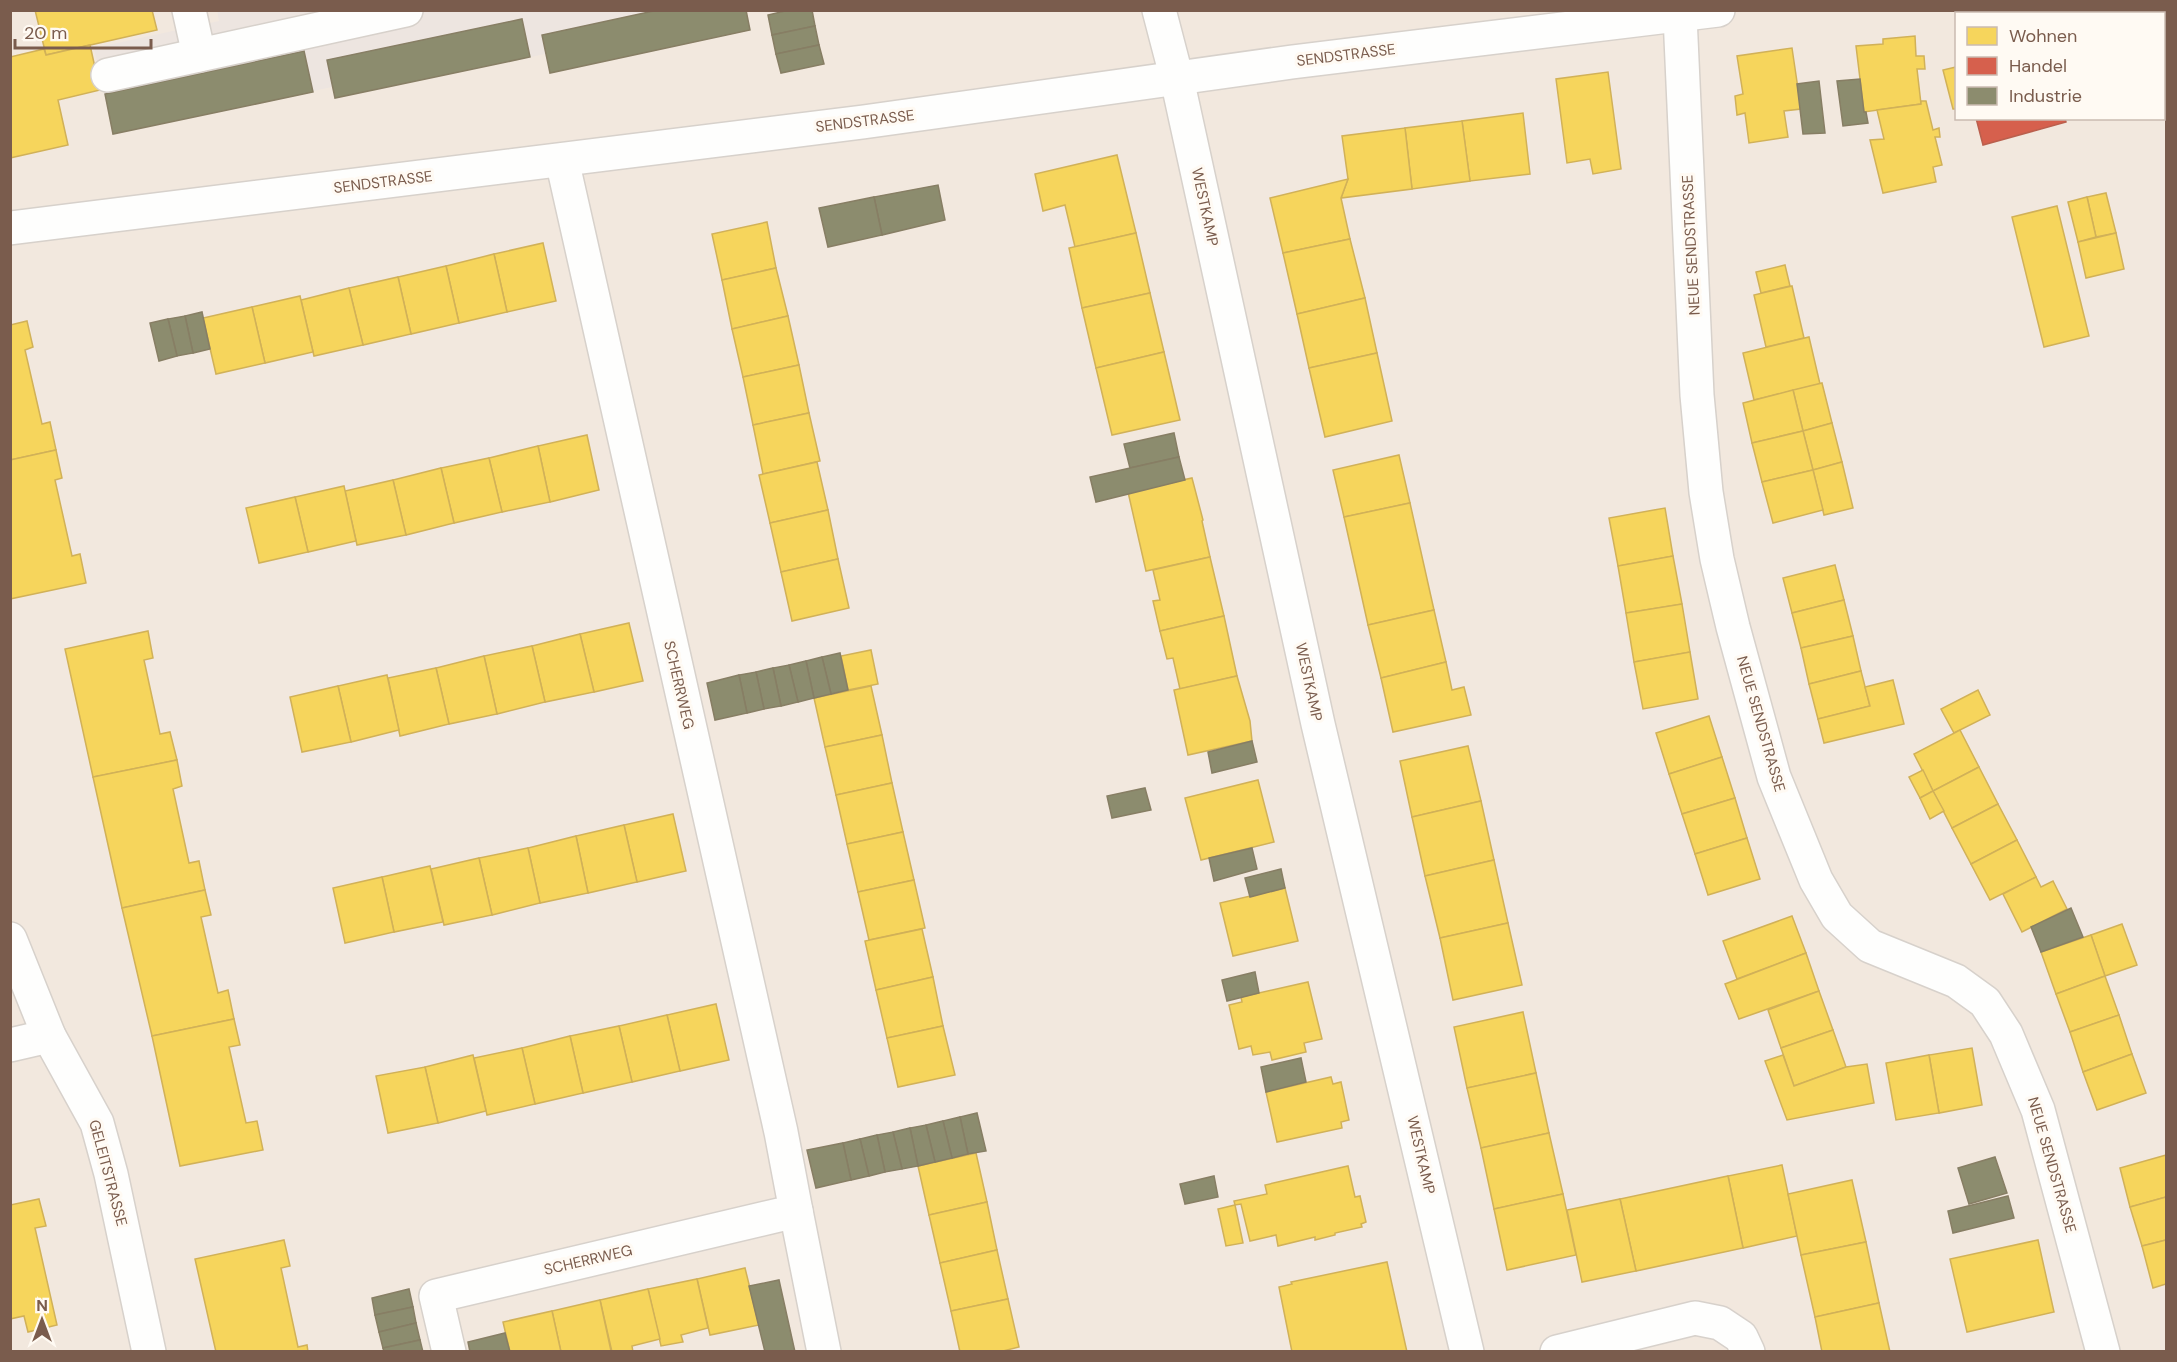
<svg xmlns="http://www.w3.org/2000/svg" width="2177" height="1362" viewBox="0 0 2177 1362" font-family="'DM Sans',sans-serif">
<style>
.residential{fill:#f2e8de;fill-rule:evenodd}
.industrial{fill:#ede5e0}
.homes{fill:#f6d55c;stroke:#d1b158;stroke-width:1.5}
.shops{fill:#d6604d;stroke:#ba5f4d;stroke-width:1.5}
.industry{fill:#8c8c6e;stroke:#877e64;stroke-width:1.5}
.lines{fill:none;stroke-linecap:round;stroke-linejoin:round}
.minor-casing{stroke:#d7d1cb;stroke-width:36}
.minor{stroke:#fefefd;stroke-width:33}
.labels{text-anchor:middle;stroke-width:6;stroke-linejoin:round;paint-order:stroke}
.street-label{font-size:15px;fill:#7a5c4d;stroke:#fffaf3}
</style>
<rect width="100%" height="100%" fill="#f9f5f0"/>
<path class="residential" d="M11,11H2166V1351H11ZM1956,14H2164V118H1956Z"/>
<polygon class="industrial" points="217,10 746,10 750,30 550,73 545,54 335,98 332,87 113,134 94,48 219,21"/>
<g class="homes">
<polygon points="35,10 152,10 157,30 46,55"/>
<polygon points="1915,36 1916,56 1924,56 1925,69 1917,69 1921,104 1864,112 1856,46 1883,44 1883,39"/>
<polygon points="90,45 100,90 58,100 68,145 10,158 10,57 44,49 46,55"/>
<polygon points="1792,48 1801,109 1784,111 1788,137 1749,143 1745,113 1737,115 1735,96 1743,94 1737,56"/>
<polygon points="1956,67 1956,109 1953,109 1943,70"/>
<polygon points="1608,72 1621,169 1593,174 1590,159 1567,163 1556,79"/>
<polygon points="1921,101 1926,101 1933,130 1939,128 1940,137 1935,137 1942,165 1933,167 1936,182 1883,193 1870,140 1884,139 1877,110 1921,104"/>
<polygon points="1523,113 1530,174 1470,181 1462,121"/>
<polygon points="1462,121 1470,181 1412,189 1405,128"/>
<polygon points="1405,128 1412,189 1341,198 1348,179 1342,136"/>
<polygon points="1117,155 1136,233 1075,247 1065,205 1043,211 1035,174"/>
<polygon points="1348,179 1341,198 1350,239 1283,253 1270,198"/>
<polygon points="2106,193 2116,233 2096,237 2087,197"/>
<polygon points="2087,197 2096,237 2078,242 2068,202"/>
<polygon points="2057,206 2089,336 2044,347 2012,217"/>
<polygon points="767,222 776,268 722,280 712,234"/>
<polygon points="1136,233 1150,293 1082,308 1069,248"/>
<polygon points="2116,233 2124,269 2086,278 2078,242"/>
<polygon points="1350,239 1365,298 1297,314 1283,253"/>
<polygon points="543,243 556,301 507,312 494,254"/>
<polygon points="494,254 507,312 459,323 446,266"/>
<polygon points="1785,265 1790,286 1761,293 1756,272"/>
<polygon points="446,266 459,323 411,334 398,277"/>
<polygon points="776,268 788,316 732,329 722,280"/>
<polygon points="398,277 411,334 363,345 349,288"/>
<polygon points="1792,286 1804,338 1766,347 1754,295"/>
<polygon points="349,288 363,345 314,356 301,300"/>
<polygon points="1150,293 1164,352 1096,368 1082,308"/>
<polygon points="300,296 313,352 265,363 252,307"/>
<polygon points="1365,298 1377,353 1309,368 1297,314"/>
<polygon points="252,307 265,363 216,374 203,318"/>
<polygon points="788,316 799,365 743,377 732,329"/>
<polygon points="27,321 33,347 25,350 42,424 50,422 56,450 10,460 10,325"/>
<polygon points="1809,337 1820,384 1754,400 1743,353"/>
<polygon points="1164,352 1180,420 1112,435 1096,368"/>
<polygon points="1377,353 1392,421 1325,437 1309,368"/>
<polygon points="799,365 809,413 753,425 743,377"/>
<polygon points="1822,383 1832,423 1803,431 1793,390"/>
<polygon points="1793,390 1803,431 1752,443 1743,403"/>
<polygon points="809,413 820,461 763,474 753,425"/>
<polygon points="1832,423 1842,462 1813,470 1803,431"/>
<polygon points="1803,431 1813,470 1762,482 1752,443"/>
<polygon points="587,435 599,490 550,502 538,446"/>
<polygon points="538,446 550,502 502,512 489,458"/>
<polygon points="56,450 62,478 55,480 72,556 80,554 86,583 10,599 10,460"/>
<polygon points="1399,455 1410,503 1344,517 1333,470"/>
<polygon points="489,458 502,512 454,523 441,468"/>
<polygon points="817,462 828,510 770,523 759,475"/>
<polygon points="1842,462 1853,508 1824,515 1813,470"/>
<polygon points="441,468 454,523 406,535 393,480"/>
<polygon points="1813,470 1823,510 1773,523 1762,482"/>
<polygon points="1192,478 1203,520 1202,521 1210,557 1146,571 1128,492"/>
<polygon points="393,480 406,535 357,545 345,491"/>
<polygon points="344,486 356,541 308,552 295,497"/>
<polygon points="295,497 308,552 259,563 246,508"/>
<polygon points="1410,503 1434,610 1368,625 1344,517"/>
<polygon points="1665,508 1673,556 1618,566 1609,518"/>
<polygon points="828,510 838,559 781,572 770,523"/>
<polygon points="1673,556 1682,604 1626,613 1618,566"/>
<polygon points="1210,557 1224,616 1160,631 1153,601 1160,600 1153,570"/>
<polygon points="838,559 849,608 792,621 781,572"/>
<polygon points="1835,565 1844,600 1792,613 1783,578"/>
<polygon points="1844,600 1853,636 1801,648 1792,613"/>
<polygon points="1682,604 1690,652 1634,662 1626,613"/>
<polygon points="1434,610 1446,662 1381,678 1368,625"/>
<polygon points="1224,616 1237,676 1180,689 1173,658 1167,659 1160,631"/>
<polygon points="629,623 643,681 594,692 580,634"/>
<polygon points="148,631 153,658 144,660 160,734 170,732 177,760 93,777 65,649"/>
<polygon points="580,634 594,692 545,702 532,646"/>
<polygon points="1853,636 1861,671 1809,684 1801,648"/>
<polygon points="532,646 545,702 497,714 484,656"/>
<polygon points="871,650 878,684 848,690 841,656"/>
<polygon points="1690,652 1698,699 1643,709 1634,662"/>
<polygon points="484,656 497,714 449,724 436,668"/>
<polygon points="1446,662 1452,690 1464,687 1471,715 1393,732 1381,678"/>
<polygon points="436,668 449,724 400,736 388,678"/>
<polygon points="1861,671 1870,706 1818,719 1809,684"/>
<polygon points="387,675 399,730 351,742 338,686"/>
<polygon points="1237,676 1250,721 1252,741 1188,755 1174,690"/>
<polygon points="1893,680 1904,724 1824,743 1818,719 1870,706 1865,687"/>
<polygon points="338,686 351,742 302,752 290,697"/>
<polygon points="871,686 882,735 825,747 814,698"/>
<polygon points="1978,690 1990,715 1954,733 1941,709"/>
<polygon points="1709,716 1722,757 1669,774 1656,733"/>
<polygon points="1960,730 1979,767 1933,791 1914,754"/>
<polygon points="882,735 892,783 836,795 825,747"/>
<polygon points="1468,746 1481,801 1412,817 1400,761"/>
<polygon points="1722,757 1735,798 1682,814 1669,774"/>
<polygon points="177,760 182,786 173,789 189,863 199,861 205,890 122,908 93,777"/>
<polygon points="1979,767 1998,804 1952,828 1933,791"/>
<polygon points="1923,770 1933,791 1920,798 1909,777"/>
<polygon points="1258,780 1274,842 1201,860 1185,798"/>
<polygon points="892,783 903,832 847,844 836,795"/>
<polygon points="1933,791 1944,811 1930,819 1920,798"/>
<polygon points="1735,798 1747,838 1695,854 1682,814"/>
<polygon points="1481,801 1494,860 1425,876 1412,817"/>
<polygon points="1998,804 2017,840 1971,864 1952,828"/>
<polygon points="673,814 686,871 637,882 624,825"/>
<polygon points="624,825 637,882 588,893 576,836"/>
<polygon points="903,832 914,880 858,892 847,844"/>
<polygon points="576,836 588,893 540,903 528,848"/>
<polygon points="1747,838 1760,879 1708,895 1695,854"/>
<polygon points="2017,840 2036,877 1990,900 1971,864"/>
<polygon points="528,848 540,903 492,915 479,858"/>
<polygon points="479,858 492,915 444,925 431,869"/>
<polygon points="1494,860 1508,923 1440,938 1425,876"/>
<polygon points="430,866 443,922 394,932 382,877"/>
<polygon points="382,877 394,932 345,943 333,888"/>
<polygon points="2036,877 2041,887 2053,881 2067,909 2022,932 2003,894"/>
<polygon points="914,880 925,928 869,940 858,892"/>
<polygon points="1285,888 1298,941 1233,956 1220,903"/>
<polygon points="205,890 211,915 201,917 218,993 228,990 234,1019 152,1036 122,908"/>
<polygon points="1792,916 1806,953 1737,979 1723,941"/>
<polygon points="1508,923 1522,985 1453,1000 1440,938"/>
<polygon points="2122,924 2137,965 2105,976 2091,935"/>
<polygon points="922,929 933,977 876,990 865,941"/>
<polygon points="2091,935 2105,976 2056,994 2041,952"/>
<polygon points="1806,953 1819,991 1739,1019 1725,984"/>
<polygon points="2105,976 2119,1015 2070,1032 2056,994"/>
<polygon points="933,977 943,1026 887,1038 876,990"/>
<polygon points="1308,982 1322,1039 1304,1043 1306,1052 1272,1060 1270,1052 1253,1055 1251,1046 1239,1049 1229,1005 1242,1002 1241,997"/>
<polygon points="1819,991 1833,1030 1781,1048 1768,1010"/>
<polygon points="716,1004 729,1060 680,1071 667,1015"/>
<polygon points="1523,1012 1536,1073 1467,1088 1454,1027"/>
<polygon points="667,1015 680,1071 632,1082 619,1026"/>
<polygon points="2119,1015 2132,1054 2083,1072 2070,1032"/>
<polygon points="234,1019 240,1045 229,1047 246,1123 257,1121 263,1150 180,1166 152,1036"/>
<polygon points="619,1026 632,1082 583,1093 570,1036"/>
<polygon points="943,1026 955,1075 898,1087 887,1038"/>
<polygon points="1833,1030 1846,1067 1794,1086 1781,1048"/>
<polygon points="570,1036 583,1093 535,1104 522,1048"/>
<polygon points="522,1048 535,1104 487,1115 474,1058"/>
<polygon points="1972,1048 1982,1105 1939,1113 1929,1055"/>
<polygon points="2132,1054 2146,1093 2097,1110 2083,1072"/>
<polygon points="473,1055 486,1111 438,1123 425,1067"/>
<polygon points="1783,1055 1794,1086 1846,1067 1867,1064 1874,1103 1787,1120 1765,1061"/>
<polygon points="1929,1055 1939,1113 1896,1120 1886,1063"/>
<polygon points="425,1067 438,1123 388,1133 376,1076"/>
<polygon points="1536,1073 1549,1133 1481,1148 1467,1088"/>
<polygon points="1331,1077 1333,1084 1341,1082 1349,1120 1341,1122 1342,1128 1277,1142 1266,1092"/>
<polygon points="1549,1133 1563,1194 1494,1209 1481,1148"/>
<polygon points="976,1153 987,1202 929,1215 918,1166"/>
<polygon points="2166,1155 2166,1197 2130,1207 2120,1168"/>
<polygon points="1782,1165 1797,1236 1743,1248 1728,1176"/>
<polygon points="1348,1166 1355,1197 1360,1196 1366,1222 1361,1224 1362,1227 1335,1233 1335,1235 1315,1240 1315,1237 1278,1246 1276,1235 1250,1241 1241,1204 1235,1205 1234,1201 1267,1194 1265,1185"/>
<polygon points="1728,1176 1743,1248 1636,1271 1620,1199"/>
<polygon points="1852,1180 1866,1242 1801,1255 1788,1194"/>
<polygon points="1563,1194 1576,1255 1507,1270 1494,1209"/>
<polygon points="2166,1197 2166,1240 2142,1246 2130,1207"/>
<polygon points="39,1199 46,1226 35,1228 57,1325 28,1332 24,1316 10,1319 10,1205"/>
<polygon points="1620,1199 1636,1271 1582,1282 1567,1210"/>
<polygon points="987,1202 997,1250 940,1263 929,1215"/>
<polygon points="1235,1205 1243,1243 1226,1246 1218,1209"/>
<polygon points="284,1240 290,1266 281,1268 298,1347 307,1345 308,1352 216,1352 195,1259"/>
<polygon points="2038,1240 2054,1312 1967,1332 1950,1259"/>
<polygon points="2166,1240 2166,1284 2153,1288 2142,1246"/>
<polygon points="1866,1242 1879,1303 1815,1317 1801,1255"/>
<polygon points="997,1250 1008,1299 951,1311 940,1263"/>
<polygon points="1387,1262 1407,1352 1292,1352 1279,1287 1292,1284 1291,1282"/>
<polygon points="745,1268 759,1325 710,1335 697,1279"/>
<polygon points="697,1279 708,1328 681,1335 683,1342 661,1346 648,1289"/>
<polygon points="648,1289 660,1339 632,1346 633,1352 612,1352 600,1300"/>
<polygon points="1008,1299 1019,1347 999,1352 960,1352 951,1311"/>
<polygon points="600,1300 611,1351 561,1352 552,1311"/>
<polygon points="1879,1303 1890,1352 1822,1352 1815,1317"/>
<polygon points="552,1311 561,1352 510,1352 503,1322"/>
</g>
<polygon class="shops" points="1976,118 2065,118 2066,122 1983,145"/>
<g class="industry">
<polygon points="658,10 746,10 750,30 550,73 542,35"/>
<polygon points="789,10 812,10 815,26 772,35 768,15"/>
<polygon points="522,19 530,57 335,98 327,60"/>
<polygon points="815,26 819,45 776,54 772,35"/>
<polygon points="819,45 824,64 781,73 776,54"/>
<polygon points="304,51 313,92 113,134 105,94"/>
<polygon points="1860,79 1864,112 1866,112 1868,123 1843,126 1837,81"/>
<polygon points="1819,81 1825,133 1803,134 1797,84"/>
<polygon points="938,185 945,220 882,235 874,197"/>
<polygon points="874,197 882,235 828,247 819,208"/>
<polygon points="202,312 210,349 193,353 185,316"/>
<polygon points="185,316 193,353 177,356 168,319"/>
<polygon points="168,319 177,356 159,361 150,323"/>
<polygon points="1174,433 1179,457 1130,468 1124,444"/>
<polygon points="1179,457 1185,480 1096,502 1090,477"/>
<polygon points="840,653 848,690 831,694 822,657"/>
<polygon points="822,657 831,694 814,698 806,661"/>
<polygon points="806,661 814,698 798,702 789,665"/>
<polygon points="789,665 798,702 781,706 773,668"/>
<polygon points="773,668 781,706 764,709 756,672"/>
<polygon points="756,672 764,709 747,713 739,675"/>
<polygon points="739,675 747,713 715,720 707,683"/>
<polygon points="1252,741 1257,762 1212,773 1208,752"/>
<polygon points="1145,788 1151,810 1112,818 1107,796"/>
<polygon points="1252,848 1257,869 1214,881 1209,858"/>
<polygon points="1281,869 1285,888 1250,897 1245,878"/>
<polygon points="2071,908 2083,937 2041,952 2031,927"/>
<polygon points="1255,972 1259,993 1227,1001 1222,980"/>
<polygon points="1301,1058 1306,1082 1266,1092 1261,1067"/>
<polygon points="977,1113 986,1151 968,1154 960,1117"/>
<polygon points="960,1117 968,1154 952,1158 943,1121"/>
<polygon points="943,1121 952,1158 935,1162 926,1125"/>
<polygon points="926,1125 935,1162 918,1166 910,1128"/>
<polygon points="910,1128 918,1166 902,1169 893,1132"/>
<polygon points="893,1132 902,1169 885,1172 877,1135"/>
<polygon points="877,1135 885,1172 869,1176 860,1139"/>
<polygon points="860,1139 869,1176 851,1180 843,1143"/>
<polygon points="843,1143 851,1180 816,1188 807,1150"/>
<polygon points="1995,1157 2007,1193 1969,1204 1958,1168"/>
<polygon points="1214,1176 1218,1197 1185,1204 1180,1184"/>
<polygon points="2008,1196 2014,1218 1953,1233 1948,1211"/>
<polygon points="779,1280 795,1352 765,1352 749,1286"/>
<polygon points="409,1289 413,1307 375,1315 372,1298"/>
<polygon points="413,1307 416,1323 379,1332 375,1315"/>
<polygon points="416,1323 420,1340 383,1348 379,1332"/>
<polygon points="505,1333 510,1352 470,1352 468,1342"/>
<polygon points="420,1340 423,1352 384,1352 383,1348"/>
</g>
<g class="lines">
<g class="minor-casing">
<g id="minor">
<polyline points="189,10 199,55"/>
<polyline points="1159,10 1177,79 1318,724 1467,1352"/>
<polyline points="1680,16 1697,395 1706,492 1717,559 1733,627 1774,777 1816,880 1837,916 1870,946 1956,981 1985,1002 2006,1034 2038,1110 2103,1352"/>
<polyline points="108,75 406,10"/>
<polyline points="10,228 863,122 1292,62 1718,10"/>
<polyline points="10,939 49,1036 97,1123 111,1174 149,1352"/>
<polyline points="10,1045 49,1036"/>
<polyline points="796,1211 824,1352"/>
<polyline points="449,1352 436,1296 796,1211 781,1132 562,160"/>
<polyline points="1557,1352 1695,1318 1720,1323 1741,1337 1748,1352"/>
</g>
</g>
<use href="#minor" class="minor"/>
</g>
<g class="labels">
<g class="street-label">
<text transform="translate(1346 55) rotate(-7)" y="5">SENDSTRASSE</text>
<text transform="translate(865 121) rotate(-7)" y="5">SENDSTRASSE</text>
<text transform="translate(383 182) rotate(-7)" y="5">SENDSTRASSE</text>
<text transform="translate(1205 207) rotate(78)" y="5">WESTKAMP</text>
<text transform="translate(1691 245) rotate(-93)" y="5">NEUE SENDSTRASSE</text>
<text transform="translate(1309 682) rotate(78)" y="5">WESTKAMP</text>
<text transform="translate(679 685) rotate(77)" y="5">SCHERRWEG</text>
<text transform="translate(1761 724) rotate(74)" y="5">NEUE SENDSTRASSE</text>
<text transform="translate(1421 1155) rotate(77)" y="5">WESTKAMP</text>
<text transform="translate(2052 1165) rotate(74)" y="5">NEUE SENDSTRASSE</text>
<text transform="translate(108 1173) rotate(75)" y="5">GELEITSTRASSE</text>
<text transform="translate(588 1260) rotate(-13)" y="5">SCHERRWEG</text>
</g>
</g>
<rect width="2177" height="1362" fill="none" stroke="#7a5c4d" stroke-width="24"/>
<rect x="1955" y="12" width="210" height="108" fill="#fffaf3" stroke="#cabbb1" stroke-width="1.5"/>
<rect x="1967" y="27" width="30" height="18" fill="#f6d55c" stroke="#cabbb1" stroke-width="1.5"/>
<text x="2009" y="42" font-size="18" fill="#7a5c4d">Wohnen</text>
<rect x="1967" y="57" width="30" height="18" fill="#d6604d" stroke="#cabbb1" stroke-width="1.5"/>
<text x="2009" y="72" font-size="18" fill="#7a5c4d">Handel</text>
<rect x="1967" y="87" width="30" height="18" fill="#8c8c6e" stroke="#cabbb1" stroke-width="1.5"/>
<text x="2009" y="102" font-size="18" fill="#7a5c4d">Industrie</text>
<g transform="translate(42 1320)" stroke="#fffaf3" stroke-width="4.5" paint-order="stroke">
<path d="M0-4.5L10 22L0 15L-10 22Z" fill="#7a5c4d"/>
<text y="-9" font-size="16" font-weight="bold" text-anchor="middle" fill="#7a5c4d">N</text>
</g>
<path d="M15 39v9h136v-9" fill="none" stroke="#7a5c4d" stroke-width="3"/>
<text x="24" y="39" font-size="18" fill="#7a5c4d" stroke="#fffaf3" stroke-width="4.5" paint-order="stroke">20 m</text>
</svg>
